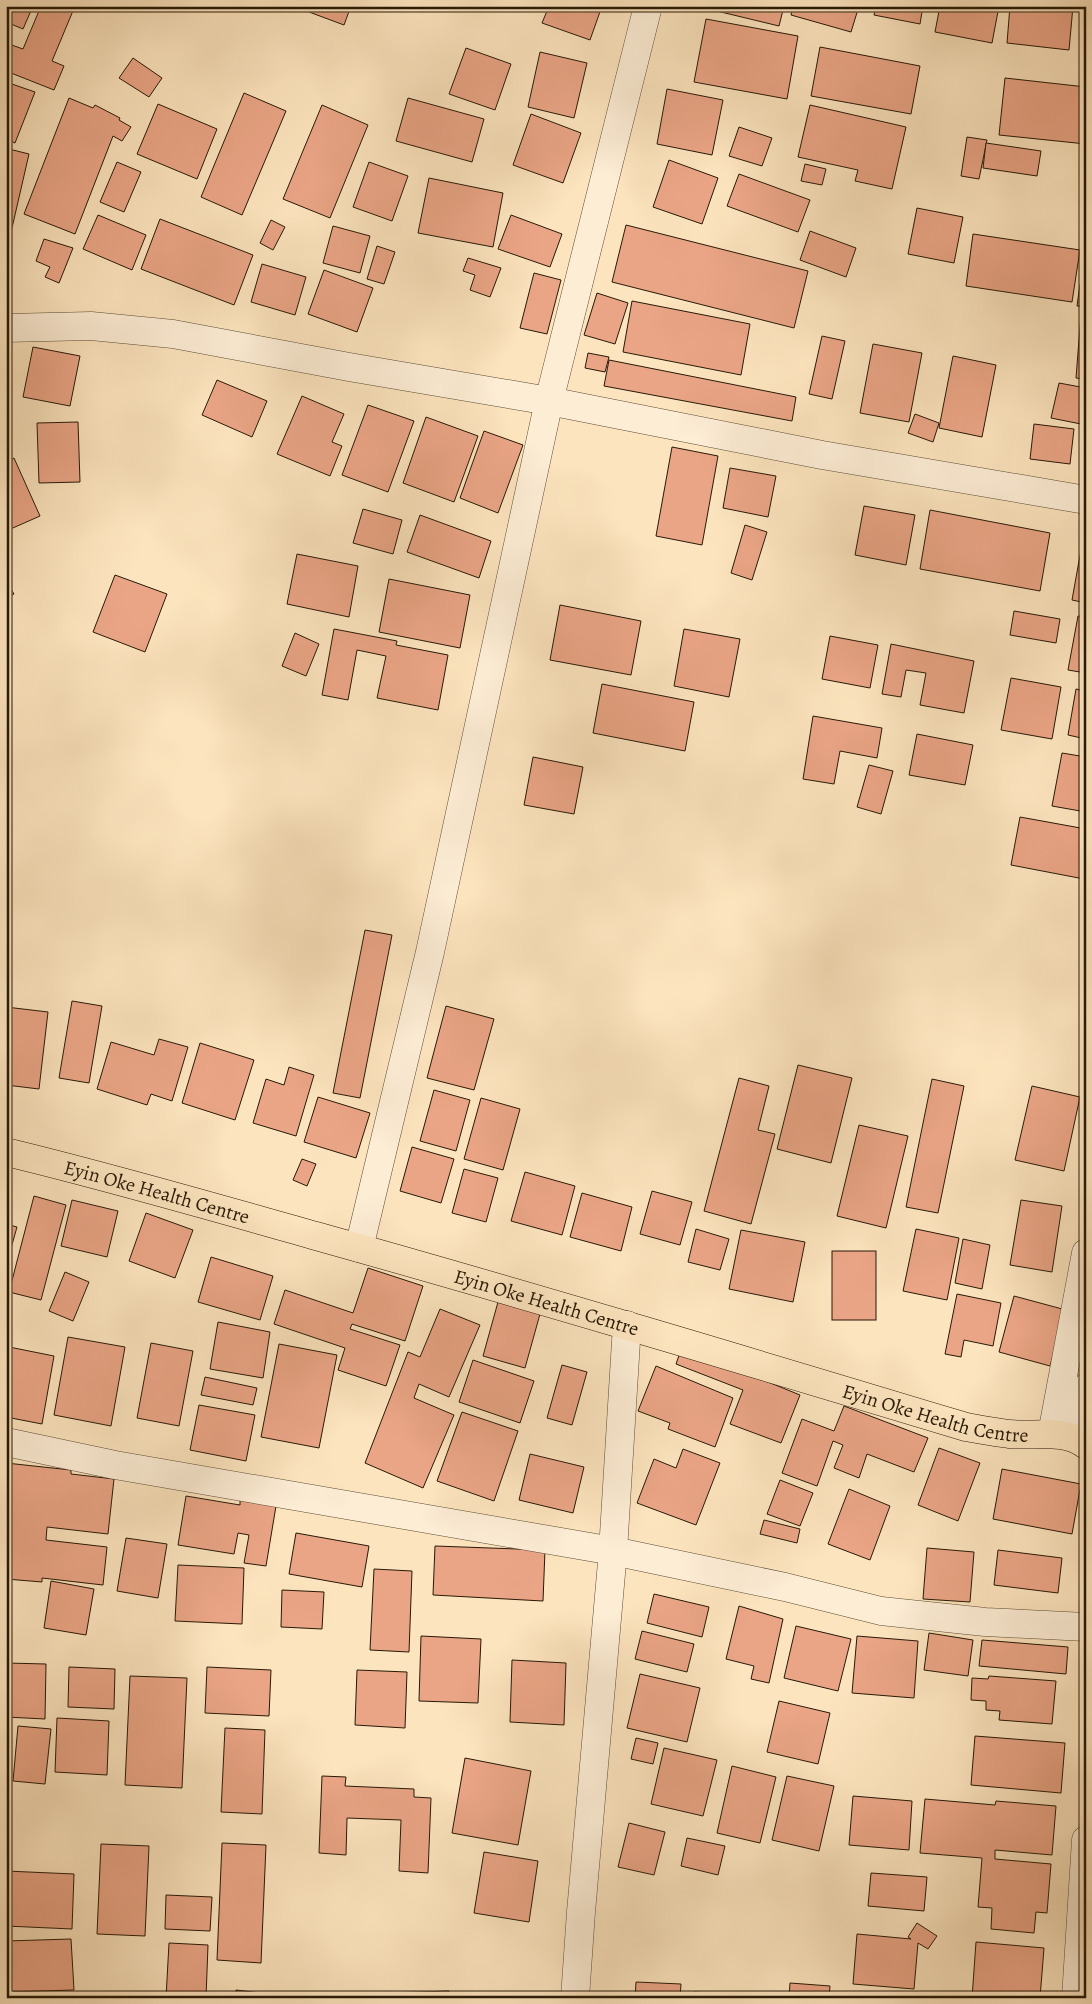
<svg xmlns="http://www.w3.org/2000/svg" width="1092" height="2004" viewBox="0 0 1092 2004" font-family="Alegreya,serif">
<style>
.building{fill:#eaa586;stroke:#271906}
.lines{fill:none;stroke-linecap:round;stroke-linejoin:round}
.minor-casing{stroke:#5c4c34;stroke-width:29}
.primary-casing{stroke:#271906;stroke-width:29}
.minor{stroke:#fdedd5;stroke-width:28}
.primary{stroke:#fce4be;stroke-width:28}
.labels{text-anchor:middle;stroke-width:4;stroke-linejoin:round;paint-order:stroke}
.street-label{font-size:20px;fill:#271906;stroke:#fdedd5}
</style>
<rect width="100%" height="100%" fill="#fce4be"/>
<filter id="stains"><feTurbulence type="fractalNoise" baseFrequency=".004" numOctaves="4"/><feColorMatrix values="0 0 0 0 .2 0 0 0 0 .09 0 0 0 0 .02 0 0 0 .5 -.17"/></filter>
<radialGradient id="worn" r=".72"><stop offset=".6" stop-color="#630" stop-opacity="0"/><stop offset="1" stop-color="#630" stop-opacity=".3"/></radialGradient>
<g class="building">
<polygon points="6,6 33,6 23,29 6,22"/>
<polygon points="41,6 75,6 52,61 64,66 54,90 6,71 6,43 23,49"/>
<polygon points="302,6 351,6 344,25 301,9"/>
<polygon points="549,6 602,6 590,40 542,23"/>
<polygon points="696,6 784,6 779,26"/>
<polygon points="793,6 859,6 851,32 791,15"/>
<polygon points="876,6 923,6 920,24 874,15"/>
<polygon points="940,6 999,6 992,43 935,32"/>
<polygon points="1010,6 1073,6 1069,50 1007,43"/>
<polygon points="706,19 798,36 787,99 694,82"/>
<polygon points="820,47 920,66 911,114 811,96"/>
<polygon points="466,48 511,64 495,110 449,94"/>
<polygon points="540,52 587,63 574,118 528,107"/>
<polygon points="133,58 162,78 149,97 119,78"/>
<polygon points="1005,78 1086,87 1086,144 999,135"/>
<polygon points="6,82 35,92 15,143 6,139"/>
<polygon points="667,89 723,100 712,155 657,144"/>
<polygon points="244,93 286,111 242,215 201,197"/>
<polygon points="69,98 93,108 95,105 120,118 119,120 131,127 122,141 113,136 75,234 24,214"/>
<polygon points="408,98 484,119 472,162 396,141"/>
<polygon points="158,104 217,129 197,179 137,154"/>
<polygon points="322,105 368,125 330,218 283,199"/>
<polygon points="810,105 906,127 892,189 855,181 858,170 798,157"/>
<polygon points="531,114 581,133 563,183 513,165"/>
<polygon points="739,127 772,138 762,166 729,156"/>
<polygon points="967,137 987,140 979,179 961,176"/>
<polygon points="986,143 1041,151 1037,176 983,168"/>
<polygon points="9,149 29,154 6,254 6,164"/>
<polygon points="669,160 718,178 702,224 653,207"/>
<polygon points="117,162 141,172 124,212 100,202"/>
<polygon points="369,162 408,176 392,221 353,207"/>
<polygon points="805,164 826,169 822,185 801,181"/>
<polygon points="739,174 810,200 798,232 727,206"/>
<polygon points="429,178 503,193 493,247 418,233"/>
<polygon points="917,208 963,217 954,263 908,254"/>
<polygon points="98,215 146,235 132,270 83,249"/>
<polygon points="511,215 562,234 550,267 498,249"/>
<polygon points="160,219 253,255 234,305 141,269"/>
<polygon points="271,220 285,227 273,250 260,243"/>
<polygon points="626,225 808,271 794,328 612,282"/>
<polygon points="333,226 370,236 360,273 323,263"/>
<polygon points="810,231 856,248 846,277 800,260"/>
<polygon points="973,234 1080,250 1072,302 966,286"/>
<polygon points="44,239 73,248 59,283 45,277 50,267 36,261"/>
<polygon points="1086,242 1086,281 1082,281"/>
<polygon points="377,246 395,252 384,284 367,279"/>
<polygon points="468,258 501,268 490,297 470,290 475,275 463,271"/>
<polygon points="262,264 306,277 295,315 251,302"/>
<polygon points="324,270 373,288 357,332 308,314"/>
<polygon points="534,273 561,280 547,334 520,328"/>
<polygon points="1080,284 1086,285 1086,307 1077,306"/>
<polygon points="597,293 628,303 615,344 584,335"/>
<polygon points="632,301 750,324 741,375 623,352"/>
<polygon points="1081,314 1086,315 1086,379 1076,378"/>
<polygon points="822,336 845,341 832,399 809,394"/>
<polygon points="873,344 922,353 909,422 860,413"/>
<polygon points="33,347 80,356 70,406 23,397"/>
<polygon points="588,353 609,357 605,372 585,368"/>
<polygon points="953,356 996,365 982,437 939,428"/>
<polygon points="609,360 796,397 792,421 604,386"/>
<polygon points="217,380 267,401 252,437 202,415"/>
<polygon points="1059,383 1086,388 1086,425 1051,418"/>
<polygon points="302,396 344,414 332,442 342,446 330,476 277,454"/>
<polygon points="368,405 414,421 388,492 342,475"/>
<polygon points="915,414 939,423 933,442 908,433"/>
<polygon points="426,417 478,436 454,502 403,483"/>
<polygon points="78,422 80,482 39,483 37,423"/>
<polygon points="1034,424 1074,429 1070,464 1030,459"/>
<polygon points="484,431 523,445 498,513 460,498"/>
<polygon points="672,447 718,456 702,545 656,536"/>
<polygon points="14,458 40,516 6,531 6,462"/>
<polygon points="730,468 776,476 768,517 723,508"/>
<polygon points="864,506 915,515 906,565 855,555"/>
<polygon points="363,509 402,520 393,554 353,543"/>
<polygon points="930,510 1050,533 1040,591 920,569"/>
<polygon points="420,515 491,541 479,578 407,552"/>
<polygon points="745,525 767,532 752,580 731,573"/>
<polygon points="1084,533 1086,533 1086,603 1072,600"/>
<polygon points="297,554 358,566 349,617 287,604"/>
<polygon points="115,575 167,594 145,652 93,632"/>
<polygon points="389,579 470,595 460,648 379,632"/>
<polygon points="6,581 14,594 6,598"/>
<polygon points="560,605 641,621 631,675 550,660"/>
<polygon points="1014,611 1060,619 1056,643 1010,635"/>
<polygon points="1078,616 1086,617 1086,673 1068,670"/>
<polygon points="334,629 397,641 396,645 448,655 438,710 377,698 386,656 357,650 348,700 322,695"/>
<polygon points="684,629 740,639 729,697 674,686"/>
<polygon points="295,633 319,644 306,676 282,666"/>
<polygon points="830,636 878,645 870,688 822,679"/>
<polygon points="891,644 974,661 964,713 920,705 926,673 906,670 901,697 882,694"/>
<polygon points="1011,678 1061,687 1052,739 1001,730"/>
<polygon points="602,684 694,702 685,751 593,733"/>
<polygon points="1076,689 1086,691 1086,739 1068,735"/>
<polygon points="813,716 882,728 877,758 840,751 834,784 803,779"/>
<polygon points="917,734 973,745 965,785 909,775"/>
<polygon points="1062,753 1086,757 1086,812 1052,806"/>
<polygon points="533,757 583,767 574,814 524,805"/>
<polygon points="869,765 893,771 881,814 857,807"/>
<polygon points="1020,817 1086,829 1084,879 1011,865"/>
<polygon points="365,930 392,935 360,1098 333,1093"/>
<polygon points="72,1001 102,1006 89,1083 59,1078"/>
<polygon points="446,1006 494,1019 474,1090 427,1078"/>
<polygon points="6,1007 48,1012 39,1089 6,1085"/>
<polygon points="159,1039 188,1047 172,1101 151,1094 147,1105 97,1089 111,1042 154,1055"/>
<polygon points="200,1043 254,1060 235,1120 182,1103"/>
<polygon points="798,1065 852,1078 831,1163 777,1149"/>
<polygon points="289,1067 314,1075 296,1136 253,1123 266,1079 284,1085"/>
<polygon points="739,1078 769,1086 758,1130 775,1134 751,1224 704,1211"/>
<polygon points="932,1079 964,1086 938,1213 906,1207"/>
<polygon points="1032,1086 1080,1097 1064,1171 1015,1160"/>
<polygon points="434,1090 470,1100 456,1151 420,1141"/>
<polygon points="318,1097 370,1113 356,1158 304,1142"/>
<polygon points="481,1098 520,1109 503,1170 464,1159"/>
<polygon points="859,1125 908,1136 886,1228 837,1216"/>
<polygon points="412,1147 454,1159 441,1203 400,1191"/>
<polygon points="302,1159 316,1164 307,1186 293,1180"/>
<polygon points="464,1169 498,1178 486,1222 452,1213"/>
<polygon points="525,1172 575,1186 562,1235 511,1221"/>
<polygon points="652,1191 692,1202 680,1245 640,1234"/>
<polygon points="582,1193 632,1207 621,1251 570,1237"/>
<polygon points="34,1196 66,1205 41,1300 9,1292"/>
<polygon points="72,1200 118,1211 107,1257 61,1246"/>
<polygon points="1021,1200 1062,1206 1052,1272 1010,1265"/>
<polygon points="146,1213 193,1230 175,1278 129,1261"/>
<polygon points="6,1224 17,1227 6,1266"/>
<polygon points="696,1229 729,1239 720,1270 688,1262"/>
<polygon points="916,1229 959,1238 947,1300 903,1291"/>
<polygon points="741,1230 805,1242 793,1302 729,1289"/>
<polygon points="963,1239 990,1245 982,1289 955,1283"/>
<rect x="832" y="1251" width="44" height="69"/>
<polygon points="211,1257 273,1276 260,1320 198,1302"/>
<polygon points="368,1268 423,1286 405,1341 352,1324 350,1329 400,1345 386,1386 338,1370 345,1348 274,1324 285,1290 353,1313"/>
<polygon points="65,1272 89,1282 73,1321 49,1311"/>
<polygon points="957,1294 1001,1303 993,1346 964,1340 961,1357 945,1354"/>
<polygon points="1014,1296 1066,1310 1050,1366 999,1352"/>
<polygon points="498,1302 540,1314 525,1368 483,1356"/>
<polygon points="440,1309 480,1325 449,1397 419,1384 414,1398 454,1415 423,1488 365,1463 408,1352 420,1357"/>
<polygon points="218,1322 270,1332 263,1378 210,1369"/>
<polygon points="68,1337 125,1347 111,1426 54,1415"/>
<polygon points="151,1343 193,1351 179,1426 137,1418"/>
<polygon points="279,1344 337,1355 319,1448 261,1437"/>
<polygon points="9,1347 54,1356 42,1424 6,1417 6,1364"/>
<polygon points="682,1347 800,1395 781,1443 730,1424 743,1390 676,1364"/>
<polygon points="473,1360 534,1381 520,1423 459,1402"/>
<polygon points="562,1365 587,1372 572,1425 547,1418"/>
<polygon points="656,1366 733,1398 715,1447 668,1429 670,1423 638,1411"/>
<polygon points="205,1377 257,1388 253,1405 201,1395"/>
<polygon points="199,1405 255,1415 246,1461 190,1450"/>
<polygon points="844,1406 928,1438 914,1472 867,1454 859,1478 834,1468 843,1445 833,1441 817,1486 782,1473 802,1419 834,1431"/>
<polygon points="462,1412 518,1431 494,1501 437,1481"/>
<polygon points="939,1448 980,1463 958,1521 918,1505"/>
<polygon points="683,1449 720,1463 696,1525 637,1503 654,1459 676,1468"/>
<polygon points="530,1454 584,1467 573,1513 519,1500"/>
<polygon points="6,1463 71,1470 71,1474 114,1479 108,1534 47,1527 46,1540 107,1547 103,1585 42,1578 42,1582 6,1579"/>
<polygon points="1002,1469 1081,1484 1072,1534 993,1519"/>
<polygon points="780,1480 813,1493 800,1526 767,1514"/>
<polygon points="849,1489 890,1506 870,1560 828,1544"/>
<polygon points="186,1496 240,1505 240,1500 276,1506 266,1566 244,1563 249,1535 238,1533 234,1554 178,1545"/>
<polygon points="764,1520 800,1529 797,1543 760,1534"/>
<polygon points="296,1533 369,1546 362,1587 289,1574"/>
<polygon points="126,1538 167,1544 158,1598 117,1591"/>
<polygon points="435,1546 545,1550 543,1601 433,1595"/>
<polygon points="927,1548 974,1552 970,1602 923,1599"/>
<polygon points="998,1550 1062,1558 1058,1593 994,1585"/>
<polygon points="178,1565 244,1568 242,1624 175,1621"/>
<polygon points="374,1569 412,1571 409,1652 370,1650"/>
<polygon points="51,1581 94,1589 86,1635 44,1628"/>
<polygon points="282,1590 324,1592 322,1629 281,1627"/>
<polygon points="654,1594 709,1607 702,1637 647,1623"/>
<polygon points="739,1606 783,1619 769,1683 751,1679 754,1666 726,1659"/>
<polygon points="796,1626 851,1639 838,1691 784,1678"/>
<polygon points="642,1631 694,1644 687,1672 635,1659"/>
<polygon points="929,1633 973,1640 968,1676 924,1670"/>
<polygon points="421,1636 481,1639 478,1703 419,1701"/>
<polygon points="857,1636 918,1641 914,1698 852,1693"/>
<polygon points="982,1640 1068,1647 1066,1674 979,1666"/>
<polygon points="512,1660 566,1663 564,1725 510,1722"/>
<polygon points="6,1663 46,1664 45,1719 6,1717"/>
<polygon points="69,1667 115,1669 114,1709 68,1707"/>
<polygon points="207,1667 271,1670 269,1716 205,1713"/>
<polygon points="357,1670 407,1672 405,1728 355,1725"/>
<polygon points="640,1674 700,1688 687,1742 627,1728"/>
<polygon points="130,1676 187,1678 182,1788 125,1785"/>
<polygon points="989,1676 1056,1681 1052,1724 999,1720 1000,1711 986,1710 986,1701 971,1700 972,1678 988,1679"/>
<polygon points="779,1701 830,1713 818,1764 767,1752"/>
<polygon points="57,1718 109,1721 107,1775 55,1772"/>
<polygon points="18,1726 51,1729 45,1784 13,1781"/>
<polygon points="225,1728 265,1730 262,1814 221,1812"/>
<polygon points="975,1736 1065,1743 1061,1793 971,1785"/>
<polygon points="636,1738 658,1743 653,1764 631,1759"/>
<polygon points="664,1748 717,1760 703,1816 651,1804"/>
<polygon points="465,1758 531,1771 518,1845 452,1833"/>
<polygon points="732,1766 776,1777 760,1843 717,1833"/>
<polygon points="322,1776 346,1777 345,1786 414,1789 414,1797 431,1798 428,1873 399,1871 401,1820 347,1818 346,1855 319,1853"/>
<polygon points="787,1776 834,1786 819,1851 772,1840"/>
<polygon points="853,1796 912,1801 909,1850 849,1845"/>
<polygon points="925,1799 995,1805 996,1801 1056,1806 1052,1855 995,1850 995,1859 1051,1864 1047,1913 1036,1912 1034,1933 991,1929 992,1908 978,1907 982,1858 920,1853"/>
<polygon points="629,1823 665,1832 654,1875 618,1867"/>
<polygon points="687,1838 725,1846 718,1875 681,1866"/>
<polygon points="222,1843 266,1845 261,1963 217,1960"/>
<polygon points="101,1844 149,1846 145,1936 97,1934"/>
<polygon points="484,1852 538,1861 529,1922 474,1913"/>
<polygon points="6,1871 74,1874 72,1929 6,1926"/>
<polygon points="871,1873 927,1877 924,1911 868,1906"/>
<polygon points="166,1895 212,1897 210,1931 165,1929"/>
<polygon points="917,1923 937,1936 928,1949 918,1943 914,1989 853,1984 857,1934 911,1939 908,1937"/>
<polygon points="71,1939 74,1990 6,1992 6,1941"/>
<polygon points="976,1942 1044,1948 1040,1998 972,1998"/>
<polygon points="169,1943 208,1945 206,1998 166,1998"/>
<polygon points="636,1982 681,1984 680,1998 635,1998"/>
<polygon points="790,1983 830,1986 829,1998 789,1998"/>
<polygon points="236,1990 293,1997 293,1998 236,1998"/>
<polygon points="449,1991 449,1998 387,1998 387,1993"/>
<polygon points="694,1992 749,1996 749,1994 787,1997 694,1998"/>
<polygon points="487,1994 518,1998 486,1998"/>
</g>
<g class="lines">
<g class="minor-casing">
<g id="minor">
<polyline points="6,328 91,326 173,334 349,367 549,401 822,455 1086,500"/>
<polyline points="359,1248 430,952 549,401 648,6"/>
<polyline points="1052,1434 1086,1253"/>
<polyline points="1076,1438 1086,1388"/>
<polyline points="6,1442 115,1465 613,1551 785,1587 881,1611 985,1622 1086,1627"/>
<polyline points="575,1998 581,1912 613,1551 627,1325"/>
<polyline points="1076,1998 1086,1840"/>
</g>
</g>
<g class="primary-casing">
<g id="primary">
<path id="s1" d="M6,1152C110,1177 213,1207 316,1236C534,1297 750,1362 966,1427C981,1430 995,1432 1009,1434C1035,1437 1063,1428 1086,1445"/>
</g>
</g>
<use href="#minor" class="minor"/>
<use href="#primary" class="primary"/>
</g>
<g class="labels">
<g class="street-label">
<text dy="7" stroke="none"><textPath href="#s1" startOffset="156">Eyin Oke Health Centre</textPath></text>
<text dy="7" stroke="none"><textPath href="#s1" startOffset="561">Eyin Oke Health Centre</textPath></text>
<text dy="7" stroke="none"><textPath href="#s1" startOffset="966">Eyin Oke Health Centre</textPath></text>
</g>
</g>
<rect width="1092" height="2004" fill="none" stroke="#fce4be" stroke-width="25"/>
<rect x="8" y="8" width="1077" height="1989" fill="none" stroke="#271906" stroke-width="2.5"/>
<rect x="12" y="12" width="1067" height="1979" fill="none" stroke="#271906"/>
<rect width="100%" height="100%" filter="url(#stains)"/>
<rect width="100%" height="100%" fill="url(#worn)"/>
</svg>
